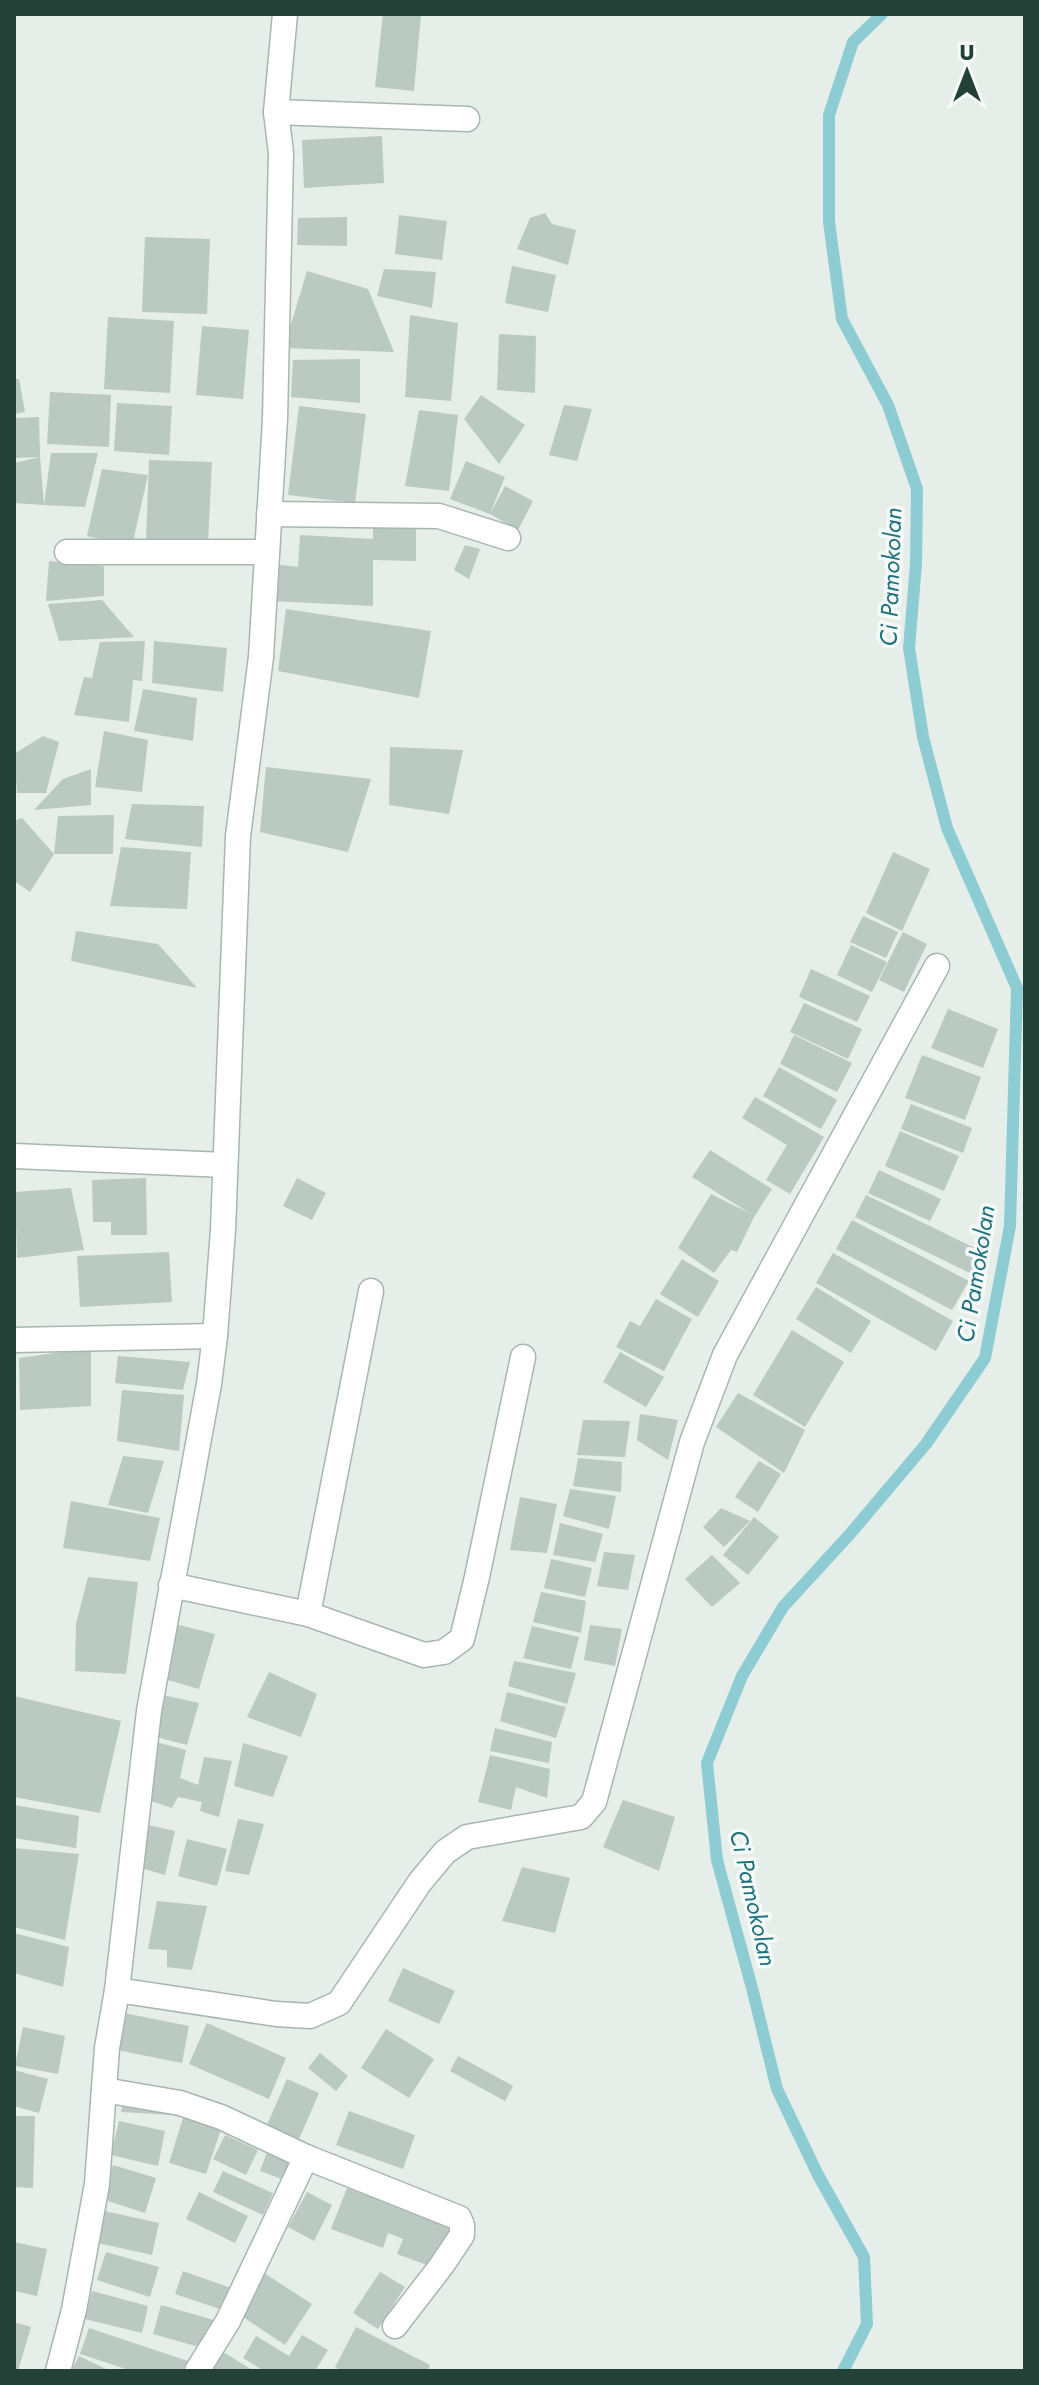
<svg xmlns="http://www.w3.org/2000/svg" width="1039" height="2385" viewBox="0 0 1039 2385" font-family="Jost,sans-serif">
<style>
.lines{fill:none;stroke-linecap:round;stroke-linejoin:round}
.stream{stroke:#8dccd3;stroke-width:12}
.building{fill:#bac9c2}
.minor-casing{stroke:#a7b7b0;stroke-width:27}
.minor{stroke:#fff;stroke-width:24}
.labels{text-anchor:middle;stroke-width:7;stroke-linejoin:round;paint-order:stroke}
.water-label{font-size:24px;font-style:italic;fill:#1c737e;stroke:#f6faf8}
</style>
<rect width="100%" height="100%" fill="#e5eee9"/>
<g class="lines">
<polyline class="stream" points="843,2371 867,2324 864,2257 818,2175 777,2089 752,1988 717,1860 707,1763 742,1676 783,1607 850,1534 926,1444 985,1358 1010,1226 1017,988 947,828 923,737 909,648 916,564 917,489 888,405 842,319 829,222 829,115 853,42 882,14"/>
</g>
<g class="building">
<polygon points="383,14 421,14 414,91 375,87"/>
<polygon points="382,136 384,183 304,188 302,140"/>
<polygon points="545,213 552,224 576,230 568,265 517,249 530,218"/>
<polygon points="399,215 447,221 442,260 395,254"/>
<polygon points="347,217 347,246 297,245 298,218"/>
<polygon points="145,237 210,239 207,314 142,312"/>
<polygon points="512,266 556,275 548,312 505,303"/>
<polygon points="384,269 436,272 432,308 377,296"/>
<polygon points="307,271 368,289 394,352 284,348"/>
<polygon points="410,315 458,323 451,401 405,397"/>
<polygon points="108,317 174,321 170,393 104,389"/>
<polygon points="202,326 249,330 243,399 196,395"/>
<polygon points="499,334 536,336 535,393 497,390"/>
<polygon points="360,359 360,403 291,397 293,360"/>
<polygon points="14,379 19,379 25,412 14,414"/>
<polygon points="50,392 111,395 109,447 47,444"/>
<polygon points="481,395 525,425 499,464 464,419"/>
<polygon points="117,403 172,406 169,455 114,451"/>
<polygon points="564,405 592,409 577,461 549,455"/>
<polygon points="299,406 366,414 355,503 288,495"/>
<polygon points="419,410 458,415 449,491 405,486"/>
<polygon points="39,417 40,457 14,458 14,418"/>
<polygon points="51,453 98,453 85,507 44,505 14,503 14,463 40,457 44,505"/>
<polygon points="149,460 212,462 208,543 146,540"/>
<polygon points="466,461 505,477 490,514 505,486 533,501 518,530 490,514 450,499"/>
<polygon points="102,469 148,475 132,546 87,536"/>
<polygon points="373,520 416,520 416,561 373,560 373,606 271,601 274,564 298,567 300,535 373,539"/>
<polygon points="465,545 480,549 469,579 454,570"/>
<polygon points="49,561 104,566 104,596 46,601"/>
<polygon points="102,600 134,637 59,641 48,604"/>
<polygon points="286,609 431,631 419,698 278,671"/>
<polygon points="145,641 142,681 133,680 129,722 74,715 84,677 92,678 100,642"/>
<polygon points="154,641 227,648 223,692 152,683"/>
<polygon points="143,689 197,698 193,741 134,731"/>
<polygon points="104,731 148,740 142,792 95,787"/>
<polygon points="43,736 59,742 46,793 17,793 14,754"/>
<polygon points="390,747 463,750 449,814 389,805"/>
<polygon points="266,767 371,779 348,852 260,832"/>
<polygon points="91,769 91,805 34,810 63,779"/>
<polygon points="132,804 204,806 202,847 125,839"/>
<polygon points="114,815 113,854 54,854 58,816"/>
<polygon points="22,818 54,854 30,892 14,881 14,821"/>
<polygon points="121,847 191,852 187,909 110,906"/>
<polygon points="893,852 930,869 902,931 866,913"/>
<polygon points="863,916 898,932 886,958 850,942"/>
<polygon points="76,931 158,944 197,988 71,961"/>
<polygon points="903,932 927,944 904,992 879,980"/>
<polygon points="851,945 887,962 872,992 837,975"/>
<polygon points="811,969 870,996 857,1022 799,997"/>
<polygon points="804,1003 862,1029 848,1059 790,1032"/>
<polygon points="948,1009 998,1029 983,1068 931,1048"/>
<polygon points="794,1035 852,1063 837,1092 780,1064"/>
<polygon points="922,1055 981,1077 965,1120 905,1098"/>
<polygon points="779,1067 837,1100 821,1129 763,1096"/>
<polygon points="755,1097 824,1137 790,1194 766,1180 787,1145 742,1118"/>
<polygon points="911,1104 972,1128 963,1153 901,1129"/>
<polygon points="900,1131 959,1156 944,1191 885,1166"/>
<polygon points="710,1150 772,1189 754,1217 737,1252 731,1250 714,1273 678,1248 711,1194 751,1214 692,1177"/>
<polygon points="879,1170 941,1199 930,1221 868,1193"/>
<polygon points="146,1178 147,1235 111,1235 111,1222 93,1222 92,1180"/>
<polygon points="297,1178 326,1193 312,1220 283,1206"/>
<polygon points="71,1188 84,1250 17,1258 15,1192"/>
<polygon points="866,1195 983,1252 972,1274 855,1217"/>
<polygon points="852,1220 969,1281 952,1310 836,1249"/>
<polygon points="169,1252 172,1302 80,1307 77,1256"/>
<polygon points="833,1253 953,1321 936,1351 816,1283"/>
<polygon points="682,1259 719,1281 698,1317 660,1294"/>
<polygon points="816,1287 871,1321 851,1353 796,1319"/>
<polygon points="656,1299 692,1319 664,1371 616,1347 630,1321 640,1326"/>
<polygon points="792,1330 844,1362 805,1427 753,1395"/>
<polygon points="91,1348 91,1406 20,1410 19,1358"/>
<polygon points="620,1352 664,1377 646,1407 603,1382"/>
<polygon points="118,1356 190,1362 183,1390 115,1383"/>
<polygon points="122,1390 184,1395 179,1451 117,1441"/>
<polygon points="738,1393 805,1430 784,1473 716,1427"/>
<polygon points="640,1414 678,1420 668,1460 637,1440"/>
<polygon points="583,1420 630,1421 625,1457 577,1455"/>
<polygon points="123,1456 164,1461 148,1513 108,1505"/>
<polygon points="578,1458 622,1462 621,1492 573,1486"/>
<polygon points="759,1461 781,1474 758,1512 735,1497"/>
<polygon points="570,1489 616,1496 609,1529 563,1516"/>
<polygon points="520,1497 557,1504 547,1553 510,1550"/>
<polygon points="71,1501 160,1518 150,1561 63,1548"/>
<polygon points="721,1508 750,1521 724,1547 703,1527"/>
<polygon points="754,1517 779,1537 748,1575 723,1555"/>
<polygon points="560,1523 603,1534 595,1562 553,1555"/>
<polygon points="604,1552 635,1555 628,1590 597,1586"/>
<polygon points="712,1555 740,1583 712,1607 685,1579"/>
<polygon points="551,1559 592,1568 585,1597 544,1588"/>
<polygon points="88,1577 138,1582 126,1674 75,1671 76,1624"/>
<polygon points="541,1592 586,1601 581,1633 533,1622"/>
<polygon points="175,1624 215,1634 199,1689 161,1678"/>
<polygon points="590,1625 622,1629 615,1666 584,1660"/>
<polygon points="532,1626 579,1637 571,1669 523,1658"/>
<polygon points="514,1661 576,1673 567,1704 508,1686"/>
<polygon points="269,1672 317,1694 301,1737 247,1717"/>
<polygon points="507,1692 566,1707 556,1738 500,1721"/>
<polygon points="163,1695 199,1703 187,1745 152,1736"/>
<polygon points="14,1696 121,1721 100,1813 14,1797"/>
<polygon points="495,1728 552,1742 549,1763 490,1751"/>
<polygon points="156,1742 186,1750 180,1778 198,1785 204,1757 232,1761 219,1817 200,1811 202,1802 178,1797 172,1808 145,1799"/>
<polygon points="243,1743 288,1756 273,1797 234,1786"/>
<polygon points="490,1755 550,1769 547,1798 516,1787 511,1810 478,1802"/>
<polygon points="623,1800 675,1817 659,1871 603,1847"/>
<polygon points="14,1805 79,1816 76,1848 14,1838"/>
<polygon points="238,1819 264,1824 249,1875 225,1871"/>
<polygon points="139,1823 175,1831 165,1875 134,1866"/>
<polygon points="187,1839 227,1849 217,1886 178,1876"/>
<polygon points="14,1848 79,1854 65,1940 14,1927"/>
<polygon points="522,1867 570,1878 555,1933 502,1921"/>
<polygon points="157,1901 207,1906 192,1970 167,1967 167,1950 148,1949"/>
<polygon points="14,1933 69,1947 63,1987 14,1973"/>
<polygon points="403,1968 455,1991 439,2024 388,2001"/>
<polygon points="124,2013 189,2026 182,2063 117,2050"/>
<polygon points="207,2023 286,2058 269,2099 189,2064"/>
<polygon points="23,2027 65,2036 58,2074 15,2066"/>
<polygon points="386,2029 434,2059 409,2098 361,2068"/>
<polygon points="320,2053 348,2076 336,2091 308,2068"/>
<polygon points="458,2056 513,2086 505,2101 450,2071"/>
<polygon points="14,2070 48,2079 39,2113 14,2106"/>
<polygon points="287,2079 319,2093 299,2139 267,2125"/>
<polygon points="124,2096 172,2106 173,2115 121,2112"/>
<polygon points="349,2111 415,2135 403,2169 336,2145"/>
<polygon points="14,2116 35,2116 33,2188 14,2187"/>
<polygon points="183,2118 221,2129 206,2174 169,2163"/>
<polygon points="119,2121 165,2131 158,2166 111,2155"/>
<polygon points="225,2135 258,2150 246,2175 213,2159"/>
<polygon points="267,2152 291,2161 284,2180 260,2171"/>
<polygon points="113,2165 156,2178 145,2213 102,2199"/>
<polygon points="223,2171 273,2193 263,2215 213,2192"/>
<polygon points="347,2188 454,2228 438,2269 397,2254 403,2239 388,2233 383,2248 331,2229"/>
<polygon points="199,2192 248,2216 235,2243 186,2219"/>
<polygon points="307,2192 332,2205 314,2241 288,2227"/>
<polygon points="100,2210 159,2223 152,2255 93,2242"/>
<polygon points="14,2242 47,2249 37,2296 14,2291"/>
<polygon points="106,2252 159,2267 150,2297 97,2280"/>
<polygon points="183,2271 231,2288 223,2310 175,2294"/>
<polygon points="380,2272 405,2287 378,2329 353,2313"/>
<polygon points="264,2273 312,2304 285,2345 237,2313"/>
<polygon points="92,2291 148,2306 142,2333 85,2319"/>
<polygon points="161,2305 214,2320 206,2349 153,2334"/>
<polygon points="14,2322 31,2327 18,2371 14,2371"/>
<polygon points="356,2327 430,2365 428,2371 342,2371 335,2367"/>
<polygon points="89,2328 191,2362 188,2371 132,2371 80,2354"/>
<polygon points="302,2335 328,2350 315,2371 264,2371 243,2358 256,2336 289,2356"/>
<polygon points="220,2350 254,2371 211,2371"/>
<polygon points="79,2356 110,2371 71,2371"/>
</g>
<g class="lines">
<g class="minor-casing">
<g id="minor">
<polyline points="276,112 467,119"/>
<polyline points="269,514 439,516 508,538"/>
<polyline points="67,552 267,552"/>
<polyline points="14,1156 225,1165"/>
<polyline points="14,1340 215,1336"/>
<polyline points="171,1585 308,1614 424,1655 444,1652 462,1639 477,1577 523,1357"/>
<polyline points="308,1614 371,1291"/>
<polyline points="117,1990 276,2014 310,2016 339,2003 420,1882 445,1852 467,1837 581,1817 594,1802 692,1442 725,1355 937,966"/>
<polyline points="104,2090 180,2103 221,2117 306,2157 459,2218 462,2225 462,2235 442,2265 395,2326"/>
<polyline points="58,2371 74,2310 97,2184 107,2048 117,1990 149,1711 209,1384 215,1336 223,1230 238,836 261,657 275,419 281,153 276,112 285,14"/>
<polyline points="197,2371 228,2321 306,2157"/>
</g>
</g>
<use href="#minor" class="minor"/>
</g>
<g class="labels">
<g class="water-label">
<text transform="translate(891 577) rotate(-88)" y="8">Ci Pamokolan</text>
<text transform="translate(976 1274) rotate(-81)" y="8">Ci Pamokolan</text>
<text transform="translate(753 1898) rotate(77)" y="8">Ci Pamokolan</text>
</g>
</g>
<rect width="1039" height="2385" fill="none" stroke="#234137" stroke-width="32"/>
<g transform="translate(967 72)" stroke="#f6faf8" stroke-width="6" paint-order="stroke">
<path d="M0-6L14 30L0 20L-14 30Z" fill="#234137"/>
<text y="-12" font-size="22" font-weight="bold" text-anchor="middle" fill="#234137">U</text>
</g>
</svg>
